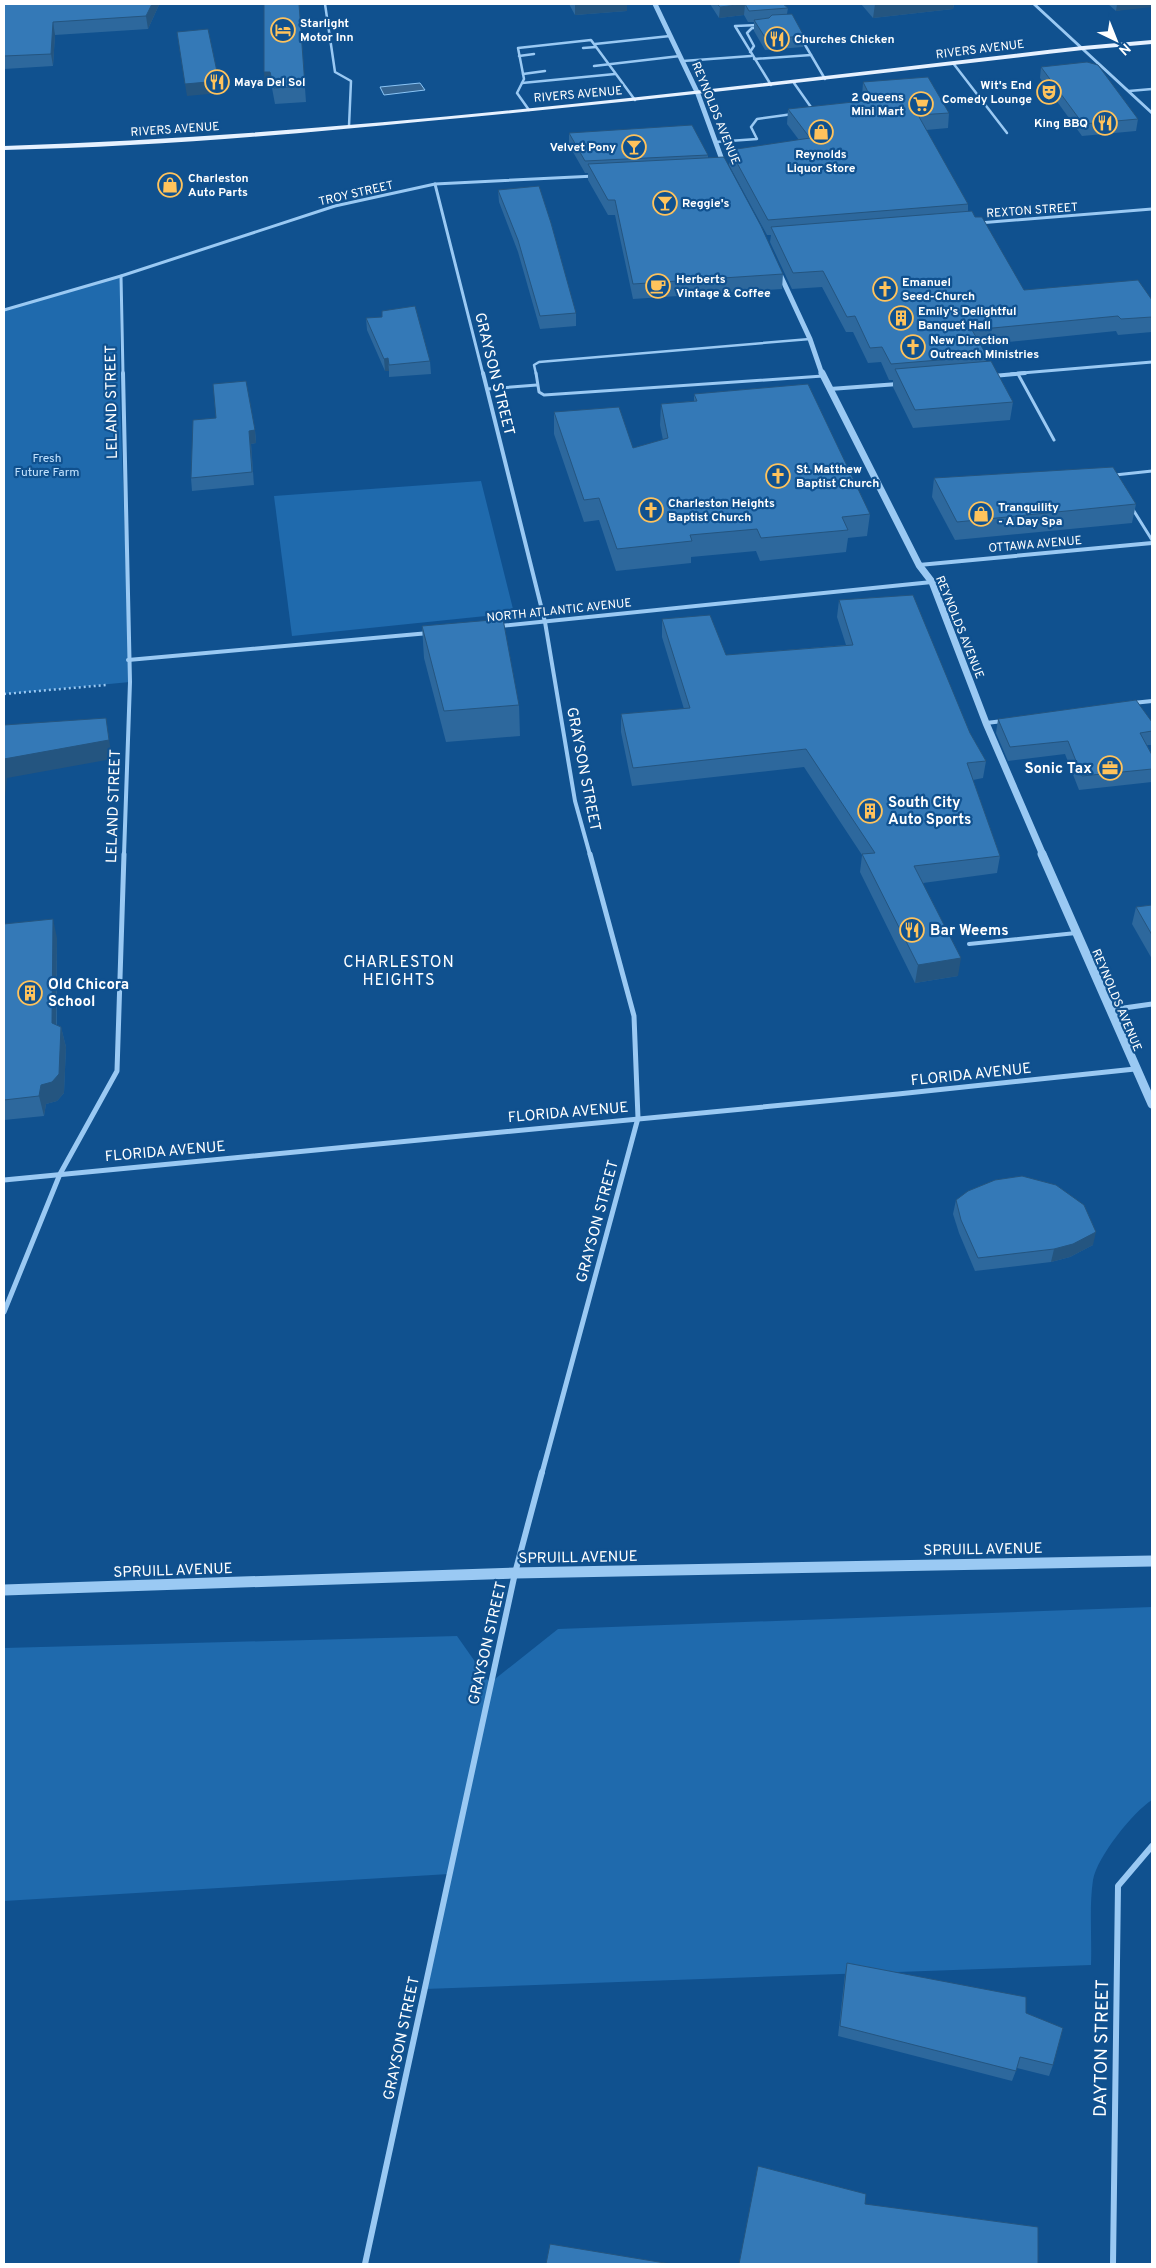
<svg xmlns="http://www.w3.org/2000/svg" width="1156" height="2268" viewBox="0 0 1156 2268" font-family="Overpass,sans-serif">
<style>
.green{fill:#1f6aad}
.water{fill:#366693;stroke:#8bc5f6}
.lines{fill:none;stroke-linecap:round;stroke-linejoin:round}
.path{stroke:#9ac9f3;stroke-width:2.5;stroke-dasharray:2 3;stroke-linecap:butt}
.service-far2{stroke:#9ac9f3;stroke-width:2.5}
.service-far1{stroke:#9ac9f3;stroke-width:3}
.service{stroke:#9ac9f3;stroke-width:4}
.minor-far3{stroke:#9ac9f3;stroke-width:3}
.minor-far2{stroke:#9ac9f3;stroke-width:4}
.minor-far1{stroke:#9ac9f3;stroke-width:5}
.minor{stroke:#9ac9f3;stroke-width:6}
.tertiary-far3{stroke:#9ac9f3;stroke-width:5}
.tertiary-far2{stroke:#9ac9f3;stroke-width:7}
.tertiary-far1{stroke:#9ac9f3;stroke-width:9}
.tertiary{stroke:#9ac9f3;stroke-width:11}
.primary{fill:#e6f1ff;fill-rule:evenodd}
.wall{fill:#2d689d}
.shaded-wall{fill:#245580}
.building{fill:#3479b7;stroke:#245580}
.labels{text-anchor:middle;stroke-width:4.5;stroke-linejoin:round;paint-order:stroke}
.far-poi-label{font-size:12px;font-weight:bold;fill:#fff;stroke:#10518f;text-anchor:start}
.far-street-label{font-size:12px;fill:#fff;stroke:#10518f}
.far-park-label{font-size:12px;fill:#c1e1fd;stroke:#10518f}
.street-label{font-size:15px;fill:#fff;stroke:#10518f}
.poi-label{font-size:15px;font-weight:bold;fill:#fff;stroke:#10518f;text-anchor:start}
.neighbourhood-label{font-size:16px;letter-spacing:1px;fill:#fff;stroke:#10518f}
.near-street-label{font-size:18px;fill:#fff;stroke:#10518f}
</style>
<rect width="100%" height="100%" fill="#10518f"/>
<g class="green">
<polygon points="120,276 120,397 130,682 4,694 4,310"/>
<polygon points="481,481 514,613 292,636 274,496"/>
<path d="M1152,1607V1800C1133,1812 1097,1857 1093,1880C1089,1907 1092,1937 1091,1965L424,1989L449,1874L4,1901V1648L457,1636L490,1683L558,1629Z"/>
</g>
<polygon class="water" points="420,83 425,90 384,95 380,87"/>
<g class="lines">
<polyline class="path" points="4,694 106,685"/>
<g class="service-far2">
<polyline points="325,4 335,72 351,81 349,126"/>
<polyline points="758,25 735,26 771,85"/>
<polyline points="595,44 670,36"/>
<polyline points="583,48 596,47"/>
<polyline points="750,52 754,46 747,33 752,28 758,28"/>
<polyline points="811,55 825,79"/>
<polyline points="519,56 534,54"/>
<polyline points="754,59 811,55 801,38"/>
<polyline points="683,61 751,56"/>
<polyline points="953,63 1007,133"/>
<polyline points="594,66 680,56"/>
<polyline points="523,74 545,71"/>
<polyline points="522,83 615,74"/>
<polyline points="794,83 813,110"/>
<polyline points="1129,91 1152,89"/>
<polyline points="529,110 517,93 524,79 518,48 591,40 635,100"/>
<polyline points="715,142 757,139 751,127 757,119 793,114"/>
<polyline points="536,374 534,365 539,362 810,339"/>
</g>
<g class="service-far1">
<polyline points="536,373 539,392 544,395 823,376"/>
<polyline points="1018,374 1054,440"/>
<polyline points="487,389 537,385"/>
<polyline points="1115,475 1152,471"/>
<polyline points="1132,508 1152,540"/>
</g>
<polyline class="service" points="969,944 1076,933"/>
<g class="minor-far3">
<polyline points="1034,4 1152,113"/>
<polyline points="435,184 483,374"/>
<polyline points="979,223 1152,209"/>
<polyline points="121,276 123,374"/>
<polyline points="4,310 121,276 335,206 435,184 595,176"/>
<polyline points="1011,374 1152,362"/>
</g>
<g class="minor-far2">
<polyline points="123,373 130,682 124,855"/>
<polyline points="483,373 545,622 575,801 590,855"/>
<polyline points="993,376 1025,373"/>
<polyline points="830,389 898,384"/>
<polyline points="919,565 1152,543"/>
<polyline points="500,626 932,582"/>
<polyline points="128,660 429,633"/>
<polyline points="1133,703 1152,701"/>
<polyline points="986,723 1003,721"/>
</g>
<g class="minor-far1">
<polyline points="1110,1010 1152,1004"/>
<polyline points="4,1180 898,1094 1135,1069"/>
<polyline points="4,1312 60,1174 117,1071 124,854"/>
<polyline points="542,1473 638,1118 634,1016 590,854"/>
</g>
<g class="minor">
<polyline points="365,2264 515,1573 542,1472"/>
<polyline points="1113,2264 1118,1886 1152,1846"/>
</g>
<g class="tertiary-far3">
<polyline points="655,4 698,94 725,168"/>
<polyline points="778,270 810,339 822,374"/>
</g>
<polyline class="tertiary-far2" points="822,373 919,565 932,582 986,723 1043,855"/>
<polyline class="tertiary-far1" points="1042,854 1152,1104"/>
<polyline class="tertiary" points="4,1590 515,1573 1152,1561"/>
<path class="primary" d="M1152,40V44L1083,50C865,75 647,101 428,121C286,135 146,147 4,150V146C365,134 724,87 1083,46Z"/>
</g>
<g class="wall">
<polygon points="4,4 159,5 148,29 55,35 53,66 4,69"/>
<polygon points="299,4 306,102 275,104 272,88 265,88"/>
<polygon points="569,4 627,4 627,11 575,15"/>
<polygon points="710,4 783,4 788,8 787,14 804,36 803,47 765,50 754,31 754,22 748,22 744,15 719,18"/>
<polygon points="861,4 954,4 953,9 873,18"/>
<polygon points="1108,4 1152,4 1116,11"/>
<polygon points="1041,67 1138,119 1136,131 1082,136 1040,78"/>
<polygon points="863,82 949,113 948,128 926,130 968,204 968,212 975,217 1024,290 1152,300 1152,332 1118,335 1116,331 980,345 987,356 986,362 1013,402 1010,420 913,428 893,387 893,380 889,380 881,362 868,363 853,332 846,332 822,287 792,289 770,242 771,235 767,235 729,165 730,150 799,140 787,124 788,109 864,101 862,97"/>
<polygon points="569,133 708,155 708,158 783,274 782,289 633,299 615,215 608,215 588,180 588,173 585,173 569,145"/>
<polygon points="498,190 576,313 576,326 540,329 518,252 499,202"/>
<polygon points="366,318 430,361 431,374 389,377 389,371 385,371 367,330"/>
<polygon points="694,394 870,514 867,536 848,538 846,552 760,561 756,551 691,557 691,563 616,571 599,520 584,522 554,434 554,412 633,448 663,440 660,425 661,404 694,401"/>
<polygon points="255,430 256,443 251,444 254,485 192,491 191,478"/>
<polygon points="934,478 1136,504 1132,523 955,540 932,497"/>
<polygon points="839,600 970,733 986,761 983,778 973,780 1000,856 997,873 923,883 958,976 915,983 860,872 862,855 804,767 632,786 621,732 621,714 684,709 662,637 662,619 726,655 846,645 837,617"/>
<polygon points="422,626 519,705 520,736 446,742 424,658"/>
<polygon points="998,719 1152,722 1152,745 1147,745 1152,755 1152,782 1079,790 1065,754 1008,761 996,733"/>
<polygon points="1152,905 1152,959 1132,924 1136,907"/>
<polygon points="4,924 57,938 57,1025 61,1027 66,1047 64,1093 57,1101 46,1104 44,1116 4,1120"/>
<polygon points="956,1200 1093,1245 1070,1257 1051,1262 975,1271 959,1233 953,1214"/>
<polygon points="847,1963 1026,2013 1053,2065 1049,2076 1017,2068 1012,2081 838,2036 845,1974"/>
</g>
<g class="shaded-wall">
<polygon points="152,4 159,4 159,5 148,29 146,16"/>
<polygon points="575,4 627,4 627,11 575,15"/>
<polygon points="745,4 744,15 719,18 720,7"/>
<polygon points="875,4 954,4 953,9 873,18"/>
<polygon points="1117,4 1152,4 1152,7 1116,11"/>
<polygon points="53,22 55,35 53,66 51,54"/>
<polygon points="264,72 270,72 272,88 265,88"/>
<polygon points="219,81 220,93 187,96 185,84"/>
<polygon points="388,358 389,371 385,371 384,359"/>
<polygon points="255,430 256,443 251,444 254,485 249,431"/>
<polygon points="106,718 112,759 7,778 4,808 4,759"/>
<polygon points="53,919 57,938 56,1042 52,1023"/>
<polygon points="961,958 958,976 915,983 918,965"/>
<polygon points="61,1027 66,1047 64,1093 57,1101 46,1104 44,1116 39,1096 41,1085"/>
<polygon points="1096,1232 1093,1245 1070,1257 1051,1262 1054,1249"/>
</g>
<g class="building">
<polygon points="4,4 152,4 146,16 53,22 51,54 4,56"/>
<polygon points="264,4 299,4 305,86 274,88 270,72 264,72"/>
<polygon points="717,4 783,4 788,8 749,11 745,4 720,7"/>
<polygon points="792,14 804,36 766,39 754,20 769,18 772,15"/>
<polygon points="208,29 219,81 185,84 177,32"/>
<polygon points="1087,62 1098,65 1138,119 1083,124 1041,67"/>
<polygon points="928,77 949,113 918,115 968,204 768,220 730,150 810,138 788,109 872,100 863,82"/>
<polygon points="692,125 708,155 585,161 569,133"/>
<polygon points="724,157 761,226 783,274 633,284 615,200 608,200 588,164"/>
<polygon points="539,186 551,223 576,313 540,316 518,240 498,190"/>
<polygon points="972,211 975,217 982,217 1024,290 1138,280 1152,300 1152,317 1121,319 1118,316 972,330 987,356 891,364 882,347 870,348 855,316 847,317 823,271 793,273 771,227"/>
<polygon points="415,306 430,361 389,365 388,358 384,359 366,318 382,317 382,311"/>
<polygon points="991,361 1013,402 915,410 895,369"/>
<polygon points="246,381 255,430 249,431 252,472 191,478 193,420 216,418 213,384"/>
<polygon points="808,384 870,514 842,517 848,530 761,538 757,529 690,535 692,541 617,549 599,498 584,500 554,412 619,407 633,448 668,438 661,404 697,401 694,394"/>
<polygon points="1113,467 1136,504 957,522 934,478"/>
<polygon points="913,595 970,733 986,761 967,763 1000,856 914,866 961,958 918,965 862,854 875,853 806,749 633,768 621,714 690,708 662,619 710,615 726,655 853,645 839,600"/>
<polygon points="503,619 519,705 444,711 422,626"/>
<polygon points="1136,700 1152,722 1152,731 1140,733 1152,755 1152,769 1082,776 1068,741 1010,747 998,719"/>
<polygon points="106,718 109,740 4,759 4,725"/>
<polygon points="1152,905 1152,935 1136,907"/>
<polygon points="53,919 52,1023 61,1027 59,1074 52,1082 41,1085 39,1096 4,1100 4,924"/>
<polygon points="1022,1176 1056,1185 1084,1205 1096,1232 1073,1244 1054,1249 978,1258 961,1220 956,1200 968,1191 995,1180"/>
<polygon points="847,1963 1026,1997 1026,2013 1063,2028 1053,2065 1020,2057 1016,2071 840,2026"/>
<polygon points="758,2166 866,2194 865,2204 1038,2227 1038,2264 739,2264"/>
<polygon points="550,2244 671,2264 546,2264"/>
</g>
<defs>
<g id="hotel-ring" transform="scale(1.25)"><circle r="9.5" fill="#10518f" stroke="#ffc35c" stroke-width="1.5"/><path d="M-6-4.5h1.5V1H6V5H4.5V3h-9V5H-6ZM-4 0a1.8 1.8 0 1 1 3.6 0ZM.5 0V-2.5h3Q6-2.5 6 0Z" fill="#ffc35c"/></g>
<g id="restaurant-ring" transform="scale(1.25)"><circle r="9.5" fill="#10518f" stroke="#ffc35c" stroke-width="1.5"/><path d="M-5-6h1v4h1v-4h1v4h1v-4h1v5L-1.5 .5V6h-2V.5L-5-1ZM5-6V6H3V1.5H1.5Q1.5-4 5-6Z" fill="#ffc35c"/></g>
<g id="theatre-ring" transform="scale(1.25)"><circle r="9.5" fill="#10518f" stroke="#ffc35c" stroke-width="1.5"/><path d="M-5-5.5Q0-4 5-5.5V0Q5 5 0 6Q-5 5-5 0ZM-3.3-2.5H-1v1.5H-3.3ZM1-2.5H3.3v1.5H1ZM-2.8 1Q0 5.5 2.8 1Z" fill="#ffc35c"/></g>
<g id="supermarket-ring" transform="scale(1.25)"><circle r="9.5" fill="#10518f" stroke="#ffc35c" stroke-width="1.5"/><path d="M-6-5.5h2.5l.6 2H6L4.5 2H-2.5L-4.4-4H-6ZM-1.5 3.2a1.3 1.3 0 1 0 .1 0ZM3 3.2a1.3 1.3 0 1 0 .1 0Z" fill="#ffc35c"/></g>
<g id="shop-ring" transform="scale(1.25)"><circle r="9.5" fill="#10518f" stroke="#ffc35c" stroke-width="1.5"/><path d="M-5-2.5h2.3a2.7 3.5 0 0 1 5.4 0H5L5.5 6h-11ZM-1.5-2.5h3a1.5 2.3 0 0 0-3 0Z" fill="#ffc35c"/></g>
<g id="bar-ring" transform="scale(1.25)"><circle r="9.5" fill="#10518f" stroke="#ffc35c" stroke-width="1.5"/><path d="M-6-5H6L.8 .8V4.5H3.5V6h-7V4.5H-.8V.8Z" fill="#ffc35c"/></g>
<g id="cafe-ring" transform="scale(1.25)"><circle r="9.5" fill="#10518f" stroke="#ffc35c" stroke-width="1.5"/><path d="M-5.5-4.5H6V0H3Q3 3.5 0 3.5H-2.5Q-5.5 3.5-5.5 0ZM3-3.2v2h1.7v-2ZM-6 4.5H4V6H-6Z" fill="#ffc35c"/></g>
<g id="church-ring" transform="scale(1.25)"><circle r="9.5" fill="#10518f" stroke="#ffc35c" stroke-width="1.5"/><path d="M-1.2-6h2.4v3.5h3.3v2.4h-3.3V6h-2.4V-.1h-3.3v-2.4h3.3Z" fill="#ffc35c"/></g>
<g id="building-ring" transform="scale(1.25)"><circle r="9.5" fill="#10518f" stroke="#ffc35c" stroke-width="1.5"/><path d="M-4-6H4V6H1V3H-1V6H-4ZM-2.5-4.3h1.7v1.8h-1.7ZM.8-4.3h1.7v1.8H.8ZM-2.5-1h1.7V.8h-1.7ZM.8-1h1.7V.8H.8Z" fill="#ffc35c"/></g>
<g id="office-ring" transform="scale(1.25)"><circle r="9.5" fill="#10518f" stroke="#ffc35c" stroke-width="1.5"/><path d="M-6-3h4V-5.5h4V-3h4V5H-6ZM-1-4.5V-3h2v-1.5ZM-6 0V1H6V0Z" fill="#ffc35c"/></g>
</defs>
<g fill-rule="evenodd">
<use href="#hotel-ring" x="283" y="30"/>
<use href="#restaurant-ring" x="777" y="39"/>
<use href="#restaurant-ring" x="217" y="82"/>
<use href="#theatre-ring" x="1049" y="92"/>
<use href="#supermarket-ring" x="921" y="104"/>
<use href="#restaurant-ring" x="1105" y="123"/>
<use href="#shop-ring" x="821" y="132"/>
<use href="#bar-ring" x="634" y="147"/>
<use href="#shop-ring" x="170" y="185"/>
<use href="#bar-ring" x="665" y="203"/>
<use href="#cafe-ring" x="658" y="286"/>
<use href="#church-ring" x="885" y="289"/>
<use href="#building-ring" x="901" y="318"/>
<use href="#church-ring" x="913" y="347"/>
<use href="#church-ring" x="778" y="476"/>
<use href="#church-ring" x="651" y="510"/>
<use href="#shop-ring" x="981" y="514"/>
<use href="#office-ring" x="1110" y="768"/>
<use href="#building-ring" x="870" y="811"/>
<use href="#restaurant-ring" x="912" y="930"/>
<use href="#building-ring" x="30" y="993"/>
</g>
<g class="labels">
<g class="far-poi-label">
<text x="300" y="27">Starlight<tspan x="300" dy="14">Motor Inn</tspan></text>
<text x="794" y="43">Churches Chicken</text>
<text x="234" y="86">Maya Del Sol</text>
<text x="1032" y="89" text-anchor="end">Wit's End<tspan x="1032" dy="14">Comedy Lounge</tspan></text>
<text x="904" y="101" text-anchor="end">2 Queens<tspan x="904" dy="14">Mini Mart</tspan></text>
<text x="1088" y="127" text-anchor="end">King BBQ</text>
<text x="616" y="151" text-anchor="end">Velvet Pony</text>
<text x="821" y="158" text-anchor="middle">Reynolds<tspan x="821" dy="14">Liquor Store</tspan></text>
<text x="188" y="182">Charleston<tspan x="188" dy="14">Auto Parts</tspan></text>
<text x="682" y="207">Reggie's</text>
<text x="676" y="283">Herberts<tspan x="676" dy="14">Vintage &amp; Coffee</tspan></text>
<text x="902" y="286">Emanuel<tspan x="902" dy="14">Seed-Church</tspan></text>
<text x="918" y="315">Emily's Delightful<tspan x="918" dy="14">Banquet Hall</tspan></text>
<text x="930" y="344">New Direction<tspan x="930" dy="14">Outreach Ministries</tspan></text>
<text x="796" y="473">St. Matthew<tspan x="796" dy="14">Baptist Church</tspan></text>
<text x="668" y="507">Charleston Heights<tspan x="668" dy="14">Baptist Church</tspan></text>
<text x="998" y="511">Tranquility<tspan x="998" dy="14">- A Day Spa</tspan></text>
</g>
<g class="far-street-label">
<text transform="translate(980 49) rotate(-7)" y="4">RIVERS AVENUE</text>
<text transform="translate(578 94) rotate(-5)" y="4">RIVERS AVENUE</text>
<text transform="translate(716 113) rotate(68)" y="4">REYNOLDS AVENUE</text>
<text transform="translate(175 129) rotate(-4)" y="4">RIVERS AVENUE</text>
<text transform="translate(356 193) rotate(-13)" y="4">TROY STREET</text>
<text transform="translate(1032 210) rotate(-4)" y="4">REXTON STREET</text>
<text transform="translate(1035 544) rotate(-5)" y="4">OTTAWA AVENUE</text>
<text transform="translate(559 610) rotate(-6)" y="4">NORTH ATLANTIC AVENUE</text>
<text transform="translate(960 627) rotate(68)" y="4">REYNOLDS AVENUE</text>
<text transform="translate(1117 1000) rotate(67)" y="4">REYNOLDS AVENUE</text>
</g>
<g class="far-park-label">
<text x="47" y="462">Fresh<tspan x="47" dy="14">Future Farm</tspan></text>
</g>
<g class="street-label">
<text transform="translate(495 374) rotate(76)" y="5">GRAYSON STREET</text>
<text transform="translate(111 402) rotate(-91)" y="5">LELAND STREET</text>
<text transform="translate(584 769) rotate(79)" y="5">GRAYSON STREET</text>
<text transform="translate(113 806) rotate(-88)" y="5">LELAND STREET</text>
<text transform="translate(971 1074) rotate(-6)" y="5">FLORIDA AVENUE</text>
<text transform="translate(568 1112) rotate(-5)" y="5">FLORIDA AVENUE</text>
<text transform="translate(165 1151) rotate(-5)" y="5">FLORIDA AVENUE</text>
<text transform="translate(597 1221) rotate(-75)" y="5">GRAYSON STREET</text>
<text transform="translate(983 1549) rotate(-1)" y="5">SPRUILL AVENUE</text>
<text transform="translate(578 1557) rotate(-1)" y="5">SPRUILL AVENUE</text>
<text transform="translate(173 1570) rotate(-2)" y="5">SPRUILL AVENUE</text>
<text transform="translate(487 1643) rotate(-77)" y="5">GRAYSON STREET</text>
<text transform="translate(401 2038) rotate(-78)" y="5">GRAYSON STREET</text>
</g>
<g class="poi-label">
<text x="1092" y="773" text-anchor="end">Sonic Tax</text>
<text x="888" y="807">South City<tspan x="888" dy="17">Auto Sports</tspan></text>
<text x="930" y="935">Bar Weems</text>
<text x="48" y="989">Old Chicora<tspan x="48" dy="17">School</tspan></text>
</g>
<g class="neighbourhood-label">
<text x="399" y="967">CHARLESTON<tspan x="399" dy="18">HEIGHTS</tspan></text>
</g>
<g class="near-street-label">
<text transform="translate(1101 2048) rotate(-89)" y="6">DAYTON STREET</text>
</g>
</g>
<rect width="1156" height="2268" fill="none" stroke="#ffffff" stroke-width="10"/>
<g transform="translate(1116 40) rotate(137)" stroke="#10518f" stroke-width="4" paint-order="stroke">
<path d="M0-4L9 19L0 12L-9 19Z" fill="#ffffff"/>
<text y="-8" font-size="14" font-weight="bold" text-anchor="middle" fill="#ffffff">N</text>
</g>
</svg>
